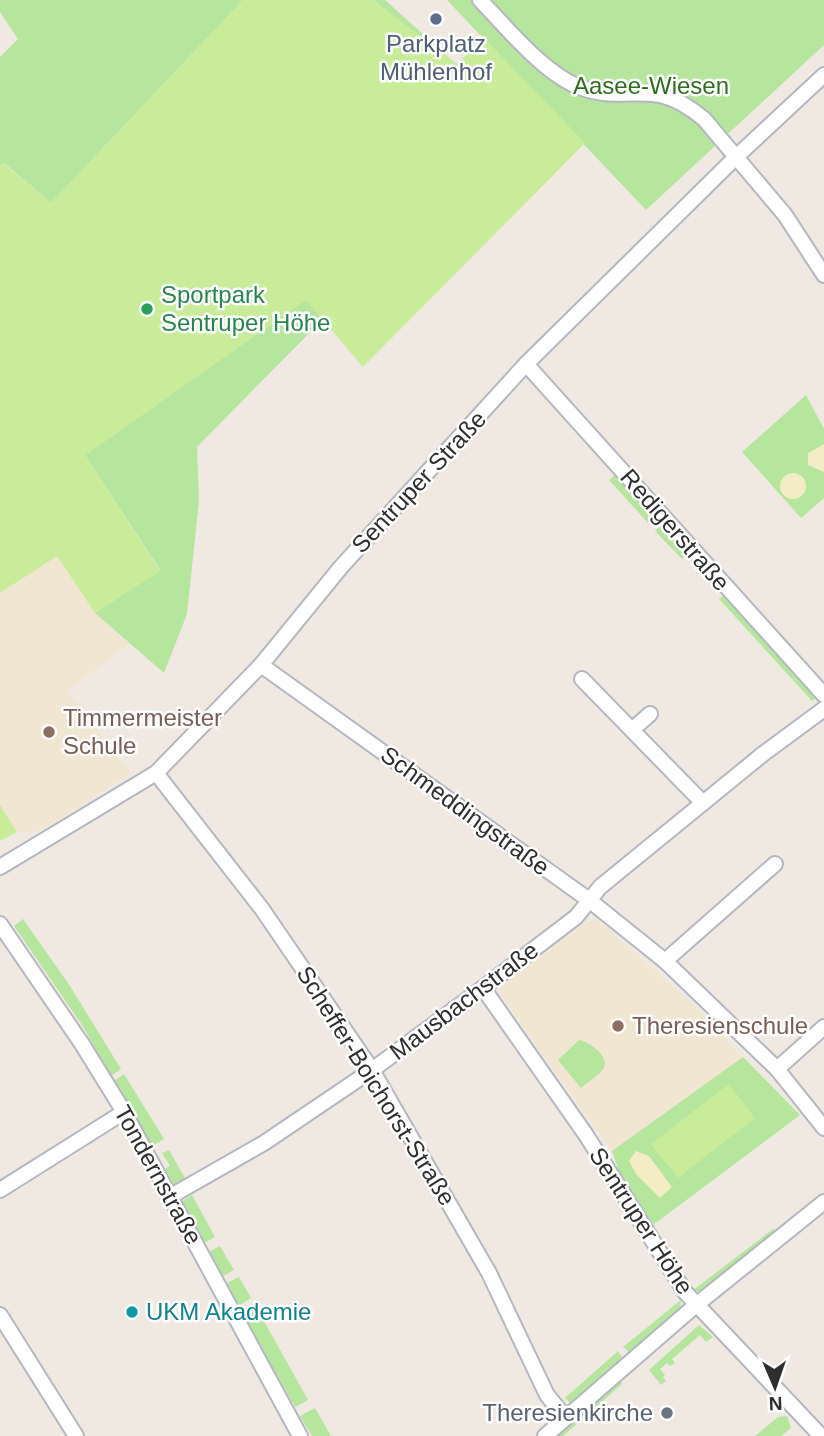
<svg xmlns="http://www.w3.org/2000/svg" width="824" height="1436" viewBox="0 0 824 1436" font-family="Arial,sans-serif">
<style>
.education{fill:#f0e6d1}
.green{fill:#b6e59e}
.sand{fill:#f3ecc5}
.pitch{fill:#c9ec9a}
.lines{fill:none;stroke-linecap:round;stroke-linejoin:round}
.minor-casing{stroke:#b4b7c1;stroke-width:18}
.minor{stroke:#fff;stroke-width:14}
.service-dot{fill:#5c6f8a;stroke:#fff;stroke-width:2.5}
.leisure-dot{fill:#2e9e5b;stroke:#fff;stroke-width:2.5}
.education-dot{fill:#8d6e63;stroke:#fff;stroke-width:2.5}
.culture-dot{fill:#0f9aa8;stroke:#fff;stroke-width:2.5}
.worship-dot{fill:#6b7280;stroke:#fff;stroke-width:2.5}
.labels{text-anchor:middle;stroke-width:5;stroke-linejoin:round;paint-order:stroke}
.service-label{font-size:24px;fill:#4e5e75;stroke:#fff}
.park-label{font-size:24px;fill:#2c6e1b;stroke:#fff}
.leisure-label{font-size:24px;fill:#27864d;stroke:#fff;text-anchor:start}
.street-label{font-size:24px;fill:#2e2e2e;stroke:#fff}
.education-label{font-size:24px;fill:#785e54;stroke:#fff;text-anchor:start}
.culture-label{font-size:24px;fill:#0d838f;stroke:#fff;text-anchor:start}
.worship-label{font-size:24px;fill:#5b616d;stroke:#fff;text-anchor:end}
</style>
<rect width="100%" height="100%" fill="#efe9e1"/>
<g class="education">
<polygon points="57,556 95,613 129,644 67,691 130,773 41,831 17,832 0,805 0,593"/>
<polygon points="596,919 688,1000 743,1057 612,1151 497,990 586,922"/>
</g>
<g class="green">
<polygon points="0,0 243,0 51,203 4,163 0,165 0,57 18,39 0,12"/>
<polygon points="373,0 385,0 457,65"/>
<polygon points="447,0 824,0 824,45 646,210"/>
<polygon points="307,299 323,319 197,447 199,501 187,614 164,673 95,613 160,570 85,455"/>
<polygon points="806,395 824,429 824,498 801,518 742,452"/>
<polygon points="617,474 657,518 650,525 609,480"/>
<polygon points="662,524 689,552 682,559 655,531"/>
<polygon points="726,593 819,695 812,701 719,599"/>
<polygon points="23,919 70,986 121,1069 111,1076 82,1025 14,926"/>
<path d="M579,1040C589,1042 609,1055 604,1068C600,1075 587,1082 581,1088L558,1060Z"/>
<polygon points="743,1057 800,1115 653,1225 620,1174 612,1151"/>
<polygon points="124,1074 164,1139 152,1146 114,1081"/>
<polygon points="169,1150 186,1180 175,1186 165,1169 170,1166 162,1153"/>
<polygon points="192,1195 215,1237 204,1243 181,1202"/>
<polygon points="773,1229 776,1232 703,1291 692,1291"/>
<polygon points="220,1246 234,1270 223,1276 209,1252"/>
<polygon points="239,1277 251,1298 238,1306 225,1284"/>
<polygon points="681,1300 680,1310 630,1353 623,1347"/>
<polygon points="255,1305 308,1400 295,1407 242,1313"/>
<polygon points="699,1325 713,1337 706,1342 700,1335 672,1359 675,1363 670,1366 667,1363 660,1369 665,1375 663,1377 666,1381 661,1385 649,1370"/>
<polygon points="618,1351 623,1359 571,1404 565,1398"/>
<polygon points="619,1380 622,1384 563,1436 556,1436"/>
<polygon points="315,1408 331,1436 312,1436 300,1416"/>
<polygon points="787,1416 791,1428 781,1436 755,1436 778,1417"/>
</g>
<g class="sand">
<polygon points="824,444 824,472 808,465 808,453"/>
<circle cx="793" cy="486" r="13"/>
<polygon points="636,1151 649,1156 672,1187 660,1198 636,1174 629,1161"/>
</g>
<g class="pitch">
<polygon points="243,0 373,0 457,64 484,38 585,143 363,367 306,300 85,455 160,571 95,613 57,556 0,593 0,165 3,163 51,203"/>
<polygon points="0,805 17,832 0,841"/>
<polygon points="729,1084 755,1118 678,1178 651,1144"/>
</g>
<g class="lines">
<g class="minor-casing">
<g id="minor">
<path d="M480,0C507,28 546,76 582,88C632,105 652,75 704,119L785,215L824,275"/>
<polyline points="526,364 824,695"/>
<polyline points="261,665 589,900 665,961 777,1069 824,1128"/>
<polyline points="582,679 703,803"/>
<polyline points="633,729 650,714"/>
<polyline points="156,773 262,909 372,1070 489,1273 547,1395 565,1417"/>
<polyline points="0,867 156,773 261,665 341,567 526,364 736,157 824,75"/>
<polyline points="0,924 82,1044 124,1112 300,1436"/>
<polyline points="665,961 775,864"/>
<polyline points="483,988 586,1135 685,1292 821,1436"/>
<polyline points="777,1069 824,1027"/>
<polyline points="0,1190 124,1112"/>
<polyline points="171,1196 264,1143 372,1070 483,988 576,917 600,887 763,754 824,709"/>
<polyline points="0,1315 76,1436"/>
<polyline points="545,1436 696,1305 824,1202"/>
</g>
</g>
<use href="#minor" class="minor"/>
</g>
<circle class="service-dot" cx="436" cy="19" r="7"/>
<circle class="leisure-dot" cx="147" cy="309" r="7"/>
<g class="education-dot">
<circle cx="49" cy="732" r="7"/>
<circle cx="618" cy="1026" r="7"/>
</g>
<circle class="culture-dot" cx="132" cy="1312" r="7"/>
<circle class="worship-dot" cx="667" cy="1413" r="7"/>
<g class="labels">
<g class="service-label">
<text x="436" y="52">Parkplatz<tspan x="436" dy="28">Mühlenhof</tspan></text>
</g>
<g class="park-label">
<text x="651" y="94">Aasee-Wiesen</text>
</g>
<g class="leisure-label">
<text x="161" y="303">Sportpark<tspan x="161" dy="28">Sentruper Höhe</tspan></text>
</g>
<g class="street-label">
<text transform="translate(419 482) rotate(-47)" y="8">Sentruper Straße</text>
<text transform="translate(675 530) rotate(49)" y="8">Redigerstraße</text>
<text transform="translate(465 811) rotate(36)" y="8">Schmeddingstraße</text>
<text transform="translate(464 1001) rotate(-37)" y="8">Mausbachstraße</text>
<text transform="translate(376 1086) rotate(58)" y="8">Scheffer-Boichorst-Straße</text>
<text transform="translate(158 1175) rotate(61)" y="8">Tondernstraße</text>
<text transform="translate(641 1221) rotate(57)" y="8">Sentruper Höhe</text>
</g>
<g class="education-label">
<text x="63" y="726">Timmermeister<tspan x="63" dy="28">Schule</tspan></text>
<text x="632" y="1034">Theresienschule</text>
</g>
<g class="culture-label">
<text x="146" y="1320">UKM Akademie</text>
</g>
<g class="worship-label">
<text x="653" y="1421">Theresienkirche</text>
</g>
</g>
<g transform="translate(775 1387) rotate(178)" stroke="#ffffff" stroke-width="5" paint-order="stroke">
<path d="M0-5L12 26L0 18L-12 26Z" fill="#2e2e2e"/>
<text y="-10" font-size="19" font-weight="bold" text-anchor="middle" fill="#2e2e2e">N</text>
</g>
</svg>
